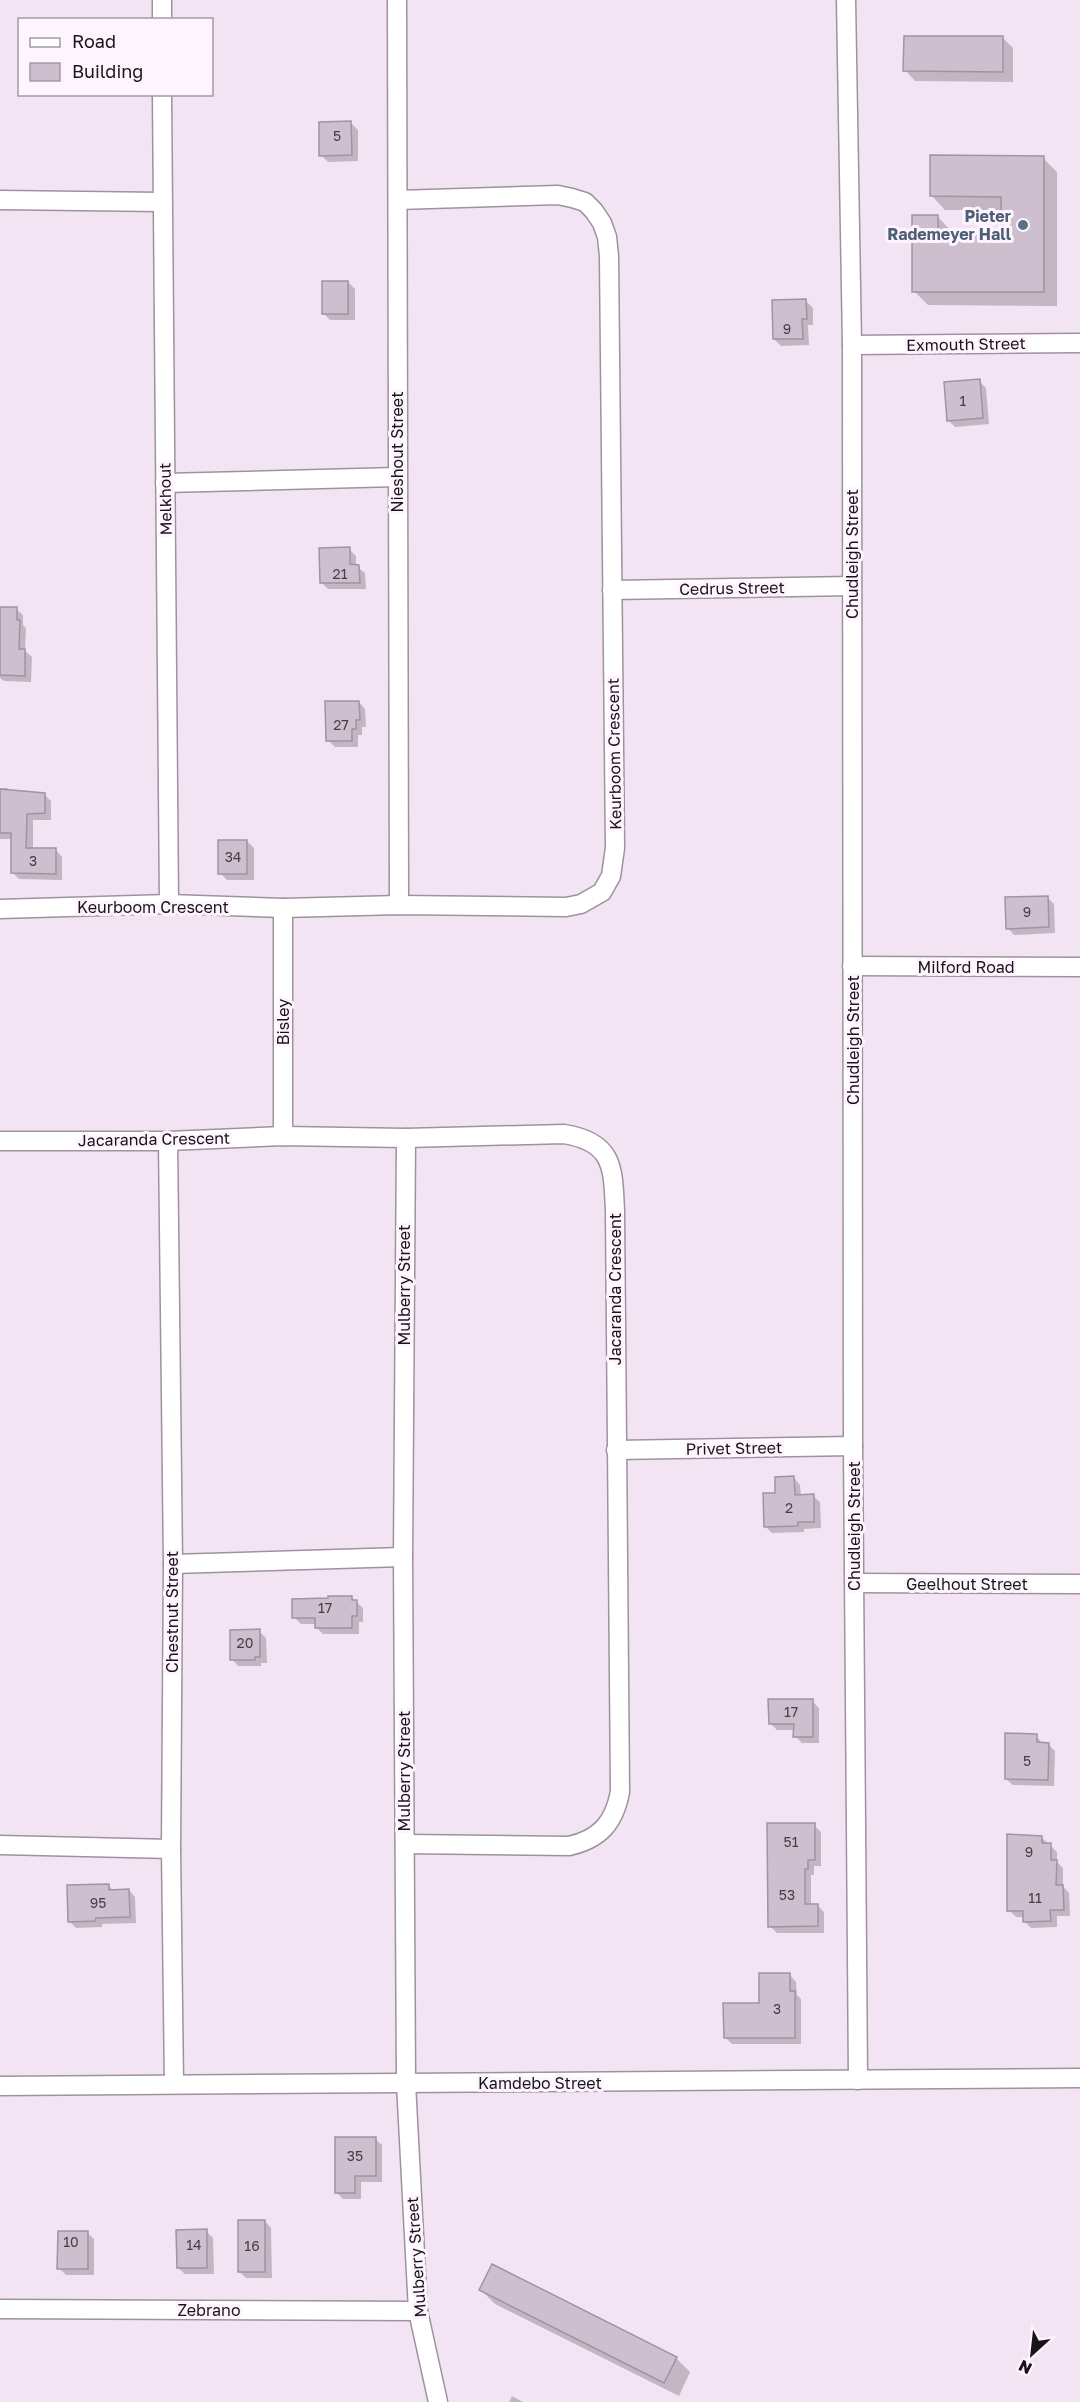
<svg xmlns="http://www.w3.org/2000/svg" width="1080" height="2402" viewBox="0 0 1080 2402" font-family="'Golos Text',sans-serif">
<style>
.shadow{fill:#0003}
.building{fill:#cebfce;stroke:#a193a1;stroke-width:1.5}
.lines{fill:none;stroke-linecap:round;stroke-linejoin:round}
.street-casing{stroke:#9f919f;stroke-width:21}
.street{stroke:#fff;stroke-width:18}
.service-dot{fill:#5c6f8a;stroke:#fdf4fd;stroke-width:2}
.labels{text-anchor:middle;stroke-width:6;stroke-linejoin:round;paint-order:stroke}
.number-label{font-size:14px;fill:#463f46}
.service-label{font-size:16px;font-weight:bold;fill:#4e5e75;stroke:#fdf4fd;text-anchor:end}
.street-label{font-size:16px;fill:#191419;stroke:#fdf4fd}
</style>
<rect width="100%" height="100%" fill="#f3e4f4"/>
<g class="shadow">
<polygon points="1002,37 1013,48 1013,82 915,81 905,70"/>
<polygon points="351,123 358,130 358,161 328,162 321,155"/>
<polygon points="1043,158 1057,172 1057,306 928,305 914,291 938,217 951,231 951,237 1003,237 1003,210 945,210 932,196"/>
<polygon points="348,282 355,289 355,320 330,320 324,314"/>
<polygon points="806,301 813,308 813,325 808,325 809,345 781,346 774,339"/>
<polygon points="979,381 986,388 989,424 955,427 948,420"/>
<polygon points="349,549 356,556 356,566 365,573 366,589 328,589 321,582"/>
<polygon points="0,608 16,609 23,615 23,625 26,628 25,651 32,657 31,682 4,681 0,678"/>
<polygon points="359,702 365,709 366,727 362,727 362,735 358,735 358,747 335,747 328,740"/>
<polygon points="0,788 7,788 11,791 44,794 51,801 51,820 33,820 33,849 56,850 62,857 62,880 19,879 12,872 12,839 0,839"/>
<polygon points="247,841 254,848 254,880 227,880 220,873"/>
<polygon points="1047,897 1054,904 1055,933 1014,935 1008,928"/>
<polygon points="794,1478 800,1485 801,1496 813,1496 820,1502 821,1528 804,1529 804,1532 772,1533 765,1526 777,1494"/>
<polygon points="352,1598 363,1608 363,1622 359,1622 359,1634 323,1634 316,1627 316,1624 301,1624 294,1617"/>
<polygon points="259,1631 266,1638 267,1663 261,1663 261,1666 238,1666 232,1659"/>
<polygon points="812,1701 819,1708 819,1743 802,1743 795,1736 795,1730 777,1730 770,1723"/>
<polygon points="1036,1736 1043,1744 1048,1744 1055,1751 1054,1786 1013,1785 1006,1779"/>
<polygon points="814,1825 821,1832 821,1866 814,1866 814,1875 811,1875 811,1905 817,1905 824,1912 824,1933 777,1933 770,1926"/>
<polygon points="1041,1837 1057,1852 1057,1862 1063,1868 1063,1886 1069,1893 1070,1916 1057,1916 1057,1927 1031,1928 1024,1921 1025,1917 1016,1917 1009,1910"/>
<polygon points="108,1885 114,1891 129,1890 135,1897 136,1923 102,1924 102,1927 76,1928 69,1921"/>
<polygon points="790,1975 796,1982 797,1995 801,1999 801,2044 732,2044 725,2037"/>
<polygon points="375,2139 382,2145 382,2182 361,2182 361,2199 343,2199 336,2192"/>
<polygon points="265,2221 271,2228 272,2278 246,2278 239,2271"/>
<polygon points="206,2231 213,2238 214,2274 185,2274 178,2268"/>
<polygon points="87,2233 94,2239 94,2275 66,2275 59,2268"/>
<polygon points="481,2290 676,2358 690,2372 679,2396 495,2304"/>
<polygon points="512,2396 523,2402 509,2402"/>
</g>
<g class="building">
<polygon points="904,36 1003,36 1003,72 903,71"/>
<polygon points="351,121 352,155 319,156 319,122"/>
<polygon points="930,155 1044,156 1044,292 912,292 912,215 938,215 938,235 1001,235 1001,197 930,196"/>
<rect x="322" y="281" width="26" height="33"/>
<polygon points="806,299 807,319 802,319 803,339 773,339 772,300"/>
<polygon points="980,379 983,418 947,421 944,382"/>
<polygon points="350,547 350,564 359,565 360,583 320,583 319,548"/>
<polygon points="0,607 17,607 17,620 20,620 19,649 25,649 25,676 0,675"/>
<polygon points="325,701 359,701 360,720 356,720 356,729 352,729 352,741 326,741"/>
<polygon points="0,789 45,793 45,813 27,814 26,848 56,848 56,874 11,873 11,833 0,833"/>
<rect x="218" y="840" width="29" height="34"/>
<polygon points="1048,896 1049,927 1006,929 1005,897"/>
<polygon points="794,1476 795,1495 814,1494 814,1522 798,1522 798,1526 764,1527 763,1493 775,1493 775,1477"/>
<polygon points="328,1596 352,1596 352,1600 357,1600 357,1616 352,1616 352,1628 315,1628 315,1618 292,1618 292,1599 328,1598"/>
<polygon points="260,1629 260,1657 255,1657 255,1660 230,1660 230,1630"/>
<polygon points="768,1699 813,1699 813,1737 793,1737 794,1724 769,1724"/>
<polygon points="1005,1733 1037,1734 1037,1742 1049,1743 1048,1780 1005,1779"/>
<polygon points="767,1823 815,1823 815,1860 808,1860 808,1869 805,1869 805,1904 818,1904 818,1926 768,1927"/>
<polygon points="1007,1834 1042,1836 1042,1843 1051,1843 1051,1860 1057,1860 1056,1885 1063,1885 1064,1910 1050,1910 1051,1921 1023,1922 1023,1911 1007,1911"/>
<polygon points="109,1884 109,1890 129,1889 130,1917 96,1918 95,1921 68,1922 67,1885"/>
<polygon points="759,1973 790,1973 790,1991 795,1991 795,2038 724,2038 723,2003 759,2003"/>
<polygon points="335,2137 376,2137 376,2176 355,2176 355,2193 335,2193"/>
<rect x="238" y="2220" width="27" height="52"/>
<polygon points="207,2229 207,2268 177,2268 176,2230"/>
<polygon points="58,2231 88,2231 88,2269 57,2269"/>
<polygon points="492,2264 677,2357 664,2383 479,2290"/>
</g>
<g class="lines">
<g class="street-casing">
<g id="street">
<polyline points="162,0 162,20"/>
<polyline points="397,0 399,905"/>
<polyline points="846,0 852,345 853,1446 858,2080"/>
<polyline points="162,94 169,904"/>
<polyline points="0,200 162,202"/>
<polyline points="852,345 1080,343"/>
<polyline points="165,483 397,477"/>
<polyline points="612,590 852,586"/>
<polyline points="283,908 283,1136"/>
<polyline points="0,909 169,904 283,908 399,905 566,907 581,904 602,892 611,876 615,848 609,256 607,237 602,223 594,211 585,202 572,198 558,195 398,200"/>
<polyline points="852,966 1080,967"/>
<polyline points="406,1138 403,1557 406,2083 418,2311 438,2402"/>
<path d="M0,1141H168L283,1136L406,1138L564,1134C614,1142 613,1168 615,1211L620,1792C614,1823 600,1839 569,1846L405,1844"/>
<polyline points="168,1141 173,1564 171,1849 174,2084"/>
<polyline points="616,1450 853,1446"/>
<polyline points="173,1564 403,1557"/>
<polyline points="854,1583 1080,1584"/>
<polyline points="0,1845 171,1849"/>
<polyline points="0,2086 1080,2078"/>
<polyline points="0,2309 418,2311"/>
</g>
</g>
<use href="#street" class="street"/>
</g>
<circle class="service-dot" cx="1023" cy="225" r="6"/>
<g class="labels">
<g class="number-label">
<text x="337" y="141">5</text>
<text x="787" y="334">9</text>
<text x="963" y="406">1</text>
<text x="340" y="579">21</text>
<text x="341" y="730">27</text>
<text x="233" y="862">34</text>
<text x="33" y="866">3</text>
<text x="1027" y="917">9</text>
<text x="789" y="1513">2</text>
<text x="325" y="1613">17</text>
<text x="245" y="1648">20</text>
<text x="791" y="1717">17</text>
<text x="1027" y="1766">5</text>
<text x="791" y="1847">51</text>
<text x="1029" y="1857">9</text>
<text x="787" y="1900">53</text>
<text x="1035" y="1903">11</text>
<text x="98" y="1908">95</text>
<text x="777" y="2014">3</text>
<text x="355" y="2161">35</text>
<text x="71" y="2247">10</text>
<text x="194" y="2250">14</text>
<text x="252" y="2251">16</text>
</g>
<g class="service-label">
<text x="1011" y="222">Pieter<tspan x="1011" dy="18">Rademeyer Hall</tspan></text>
</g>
<g class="street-label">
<text transform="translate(966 344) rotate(-1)" y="6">Exmouth Street</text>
<text transform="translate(397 452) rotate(-90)" y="6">Nieshout Street</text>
<text transform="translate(165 499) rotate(-91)" y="6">Melkhout</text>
<text transform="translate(852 554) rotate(-90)" y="6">Chudleigh Street</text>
<text transform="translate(732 588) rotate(-1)" y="6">Cedrus Street</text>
<text transform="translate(614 754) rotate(-91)" y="6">Keurboom Crescent</text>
<text x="153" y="913">Keurboom Crescent</text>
<text x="966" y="973">Milford Road</text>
<text transform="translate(283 1022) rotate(-90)" y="6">Bisley</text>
<text transform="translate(853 1040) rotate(-90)" y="6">Chudleigh Street</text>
<text transform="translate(154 1139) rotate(-1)" y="6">Jacaranda Crescent</text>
<text transform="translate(404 1285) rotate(-90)" y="6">Mulberry Street</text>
<text transform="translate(615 1289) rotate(-90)" y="6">Jacaranda Crescent</text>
<text transform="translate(734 1448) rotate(-1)" y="6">Privet Street</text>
<text transform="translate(854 1526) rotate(-90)" y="6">Chudleigh Street</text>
<text x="967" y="1590">Geelhout Street</text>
<text transform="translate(172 1612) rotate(-90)" y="6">Chestnut Street</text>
<text transform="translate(404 1771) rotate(-90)" y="6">Mulberry Street</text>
<text x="540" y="2089">Kamdebo Street</text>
<text transform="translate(416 2257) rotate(-94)" y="6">Mulberry Street</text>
<text x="209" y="2316">Zebrano</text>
</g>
</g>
<rect x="18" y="18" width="195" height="78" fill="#fdf4fd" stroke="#a29aa2" stroke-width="1.5"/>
<rect x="30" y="38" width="30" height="9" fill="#ffffff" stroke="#a29aa2" stroke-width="1.5"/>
<text x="72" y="48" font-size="18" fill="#191419">Road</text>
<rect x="30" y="63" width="30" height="18" fill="#cebfce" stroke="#a29aa2" stroke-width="1.5"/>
<text x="72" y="78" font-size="18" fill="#191419">Building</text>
<g transform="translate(1032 2354) rotate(207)" stroke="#fdf4fd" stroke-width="4.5" paint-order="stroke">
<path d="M0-4.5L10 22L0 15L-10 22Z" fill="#191419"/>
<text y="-9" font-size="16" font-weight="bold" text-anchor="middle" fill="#191419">N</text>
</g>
</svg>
